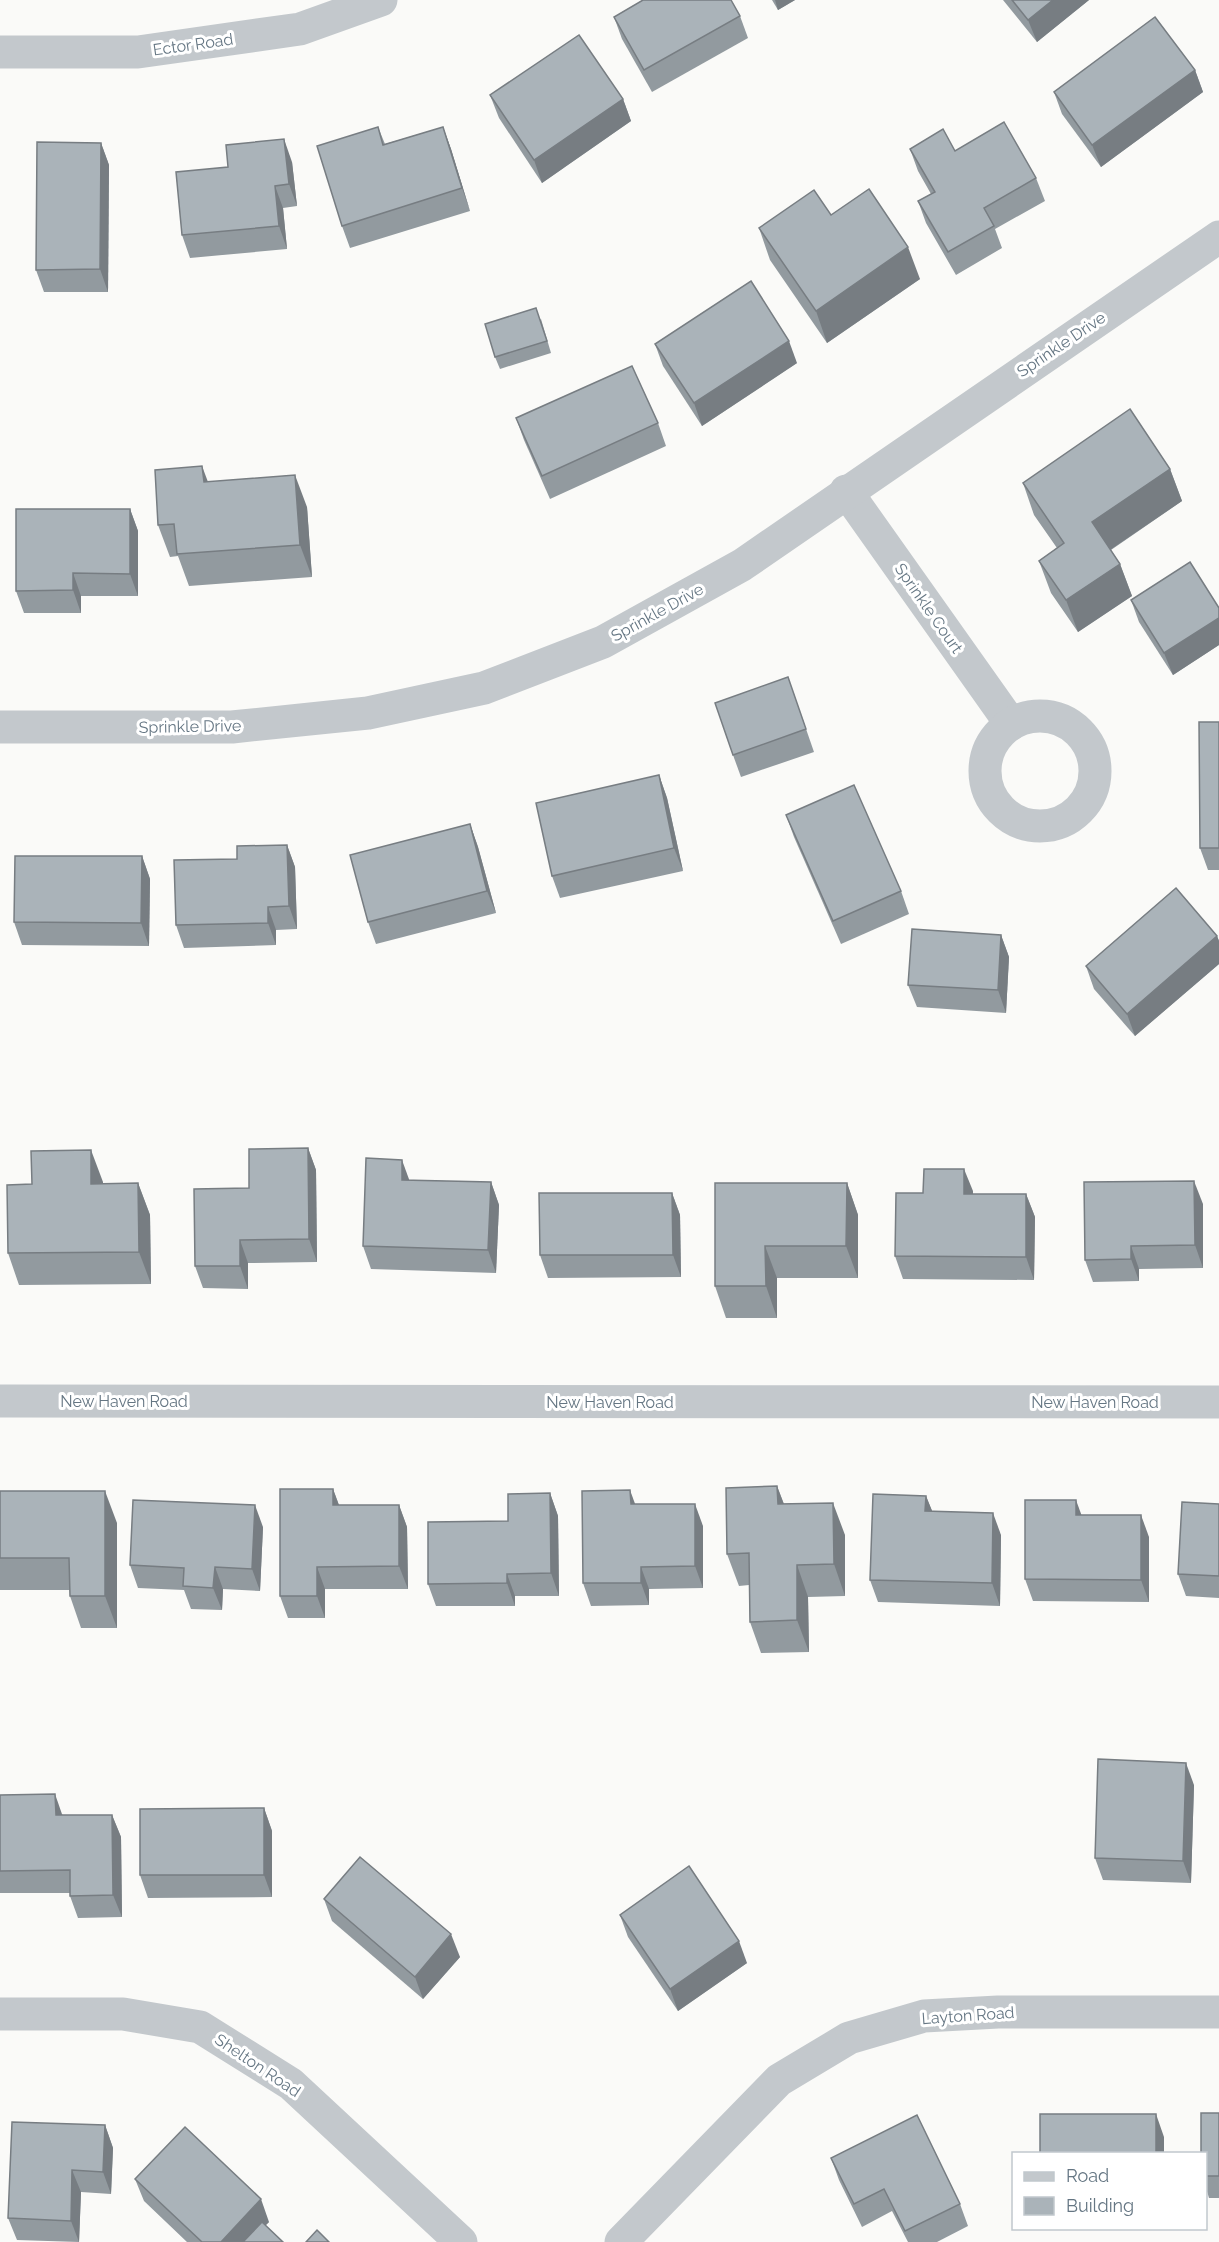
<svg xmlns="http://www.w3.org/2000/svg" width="1219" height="2242" viewBox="0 0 1219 2242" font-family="Raleway,sans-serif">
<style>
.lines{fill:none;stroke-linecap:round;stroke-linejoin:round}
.minor{stroke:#c3c8cc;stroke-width:33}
.wall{fill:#929a9f}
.shaded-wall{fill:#777d82}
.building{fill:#aab3b9;stroke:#777d82;stroke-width:1.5}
.labels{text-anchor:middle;stroke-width:6;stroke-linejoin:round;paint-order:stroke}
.street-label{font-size:16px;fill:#657683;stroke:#fff}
</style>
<rect width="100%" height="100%" fill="#fafaf8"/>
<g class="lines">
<g class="minor">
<polyline points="0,52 138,52 300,29 381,0"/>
<polyline points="846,491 1011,724"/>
<circle cx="1040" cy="771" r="55"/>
<polyline points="0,727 232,727 368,713 484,688 603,642 742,565 1219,237"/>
<polyline points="0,1401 1219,1402"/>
<polyline points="0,2014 123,2014 200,2027 291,2084 461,2242"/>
<polyline points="621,2242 779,2080 849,2038 924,2016 998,2012 1219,2012"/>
</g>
</g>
<g class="wall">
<polygon points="772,0 795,0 778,10"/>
<polygon points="1003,0 1089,0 1037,42"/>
<polygon points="740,16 748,38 652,92 622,39 614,17"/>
<polygon points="1195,70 1203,92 1101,167 1062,114 1054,92"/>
<polygon points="490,95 623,99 631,121 542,183 499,118"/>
<polygon points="378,127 385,144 443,127 451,149 470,211 350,248 342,226"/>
<polygon points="101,143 109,165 108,292 44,292 36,270"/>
<polygon points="910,149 955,151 1036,178 1045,201 995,229 1002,248 956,275 926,223 918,201 931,194 918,171"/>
<polygon points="292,162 297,206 283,208 287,249 190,258 182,235"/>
<polygon points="759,228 920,279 827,343 770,260"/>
<polygon points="541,319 551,353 500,369 495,357"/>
<polygon points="655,344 797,363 702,426 663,366"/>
<polygon points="516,418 658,423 666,446 550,499 524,440"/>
<polygon points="1170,469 1182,501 1111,550 1120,564 1132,596 1078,632 1051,593 1039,561 1057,548 1034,515 1023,483"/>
<polygon points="208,482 307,507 312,577 189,586 178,556 170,557 158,525"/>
<polygon points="130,509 138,531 138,596 81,596 81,613 24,613 16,591"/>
<polygon points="1131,600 1219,608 1219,645 1173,675 1139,622"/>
<polygon points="788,677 814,752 741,777 733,755"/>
<polygon points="1219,722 1219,870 1208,870 1200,848"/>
<polygon points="659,775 667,798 683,871 560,898 552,876"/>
<polygon points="786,815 901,891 909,914 841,944 794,837"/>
<polygon points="470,824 478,847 496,913 376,944 368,922"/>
<polygon points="287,845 295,867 297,929 276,930 276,945 184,948 176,925 237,859"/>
<polygon points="142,856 150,879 149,946 22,945 14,922"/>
<polygon points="1001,935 1009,957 1006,1013 917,1007 908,985"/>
<polygon points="1217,936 1219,941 1219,964 1135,1036 1094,989 1086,966"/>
<polygon points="308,1148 316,1170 317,1262 248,1263 248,1289 203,1288 195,1266 249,1188"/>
<polygon points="103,1182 103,1184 138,1183 150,1215 151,1284 19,1285 8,1253 32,1184"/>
<polygon points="491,1182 499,1205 496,1273 371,1269 363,1246"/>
<polygon points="715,1183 847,1183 858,1215 858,1278 777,1278 777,1318 726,1318 715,1286"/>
<polygon points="973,1191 973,1194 1026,1194 1035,1217 1034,1280 903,1279 895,1256"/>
<polygon points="672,1193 680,1215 681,1277 548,1278 540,1255"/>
<polygon points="1203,1204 1203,1268 1139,1269 1139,1281 1093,1282 1085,1260"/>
<polygon points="777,1486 784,1504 845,1535 845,1596 808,1597 809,1652 761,1653 750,1622 749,1585 739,1586 727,1554"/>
<polygon points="333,1489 339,1505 399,1505 407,1527 408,1589 325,1589 325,1618 288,1618 280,1596"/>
<polygon points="0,1491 117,1523 117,1628 81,1628 70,1596 70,1590 0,1590"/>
<polygon points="550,1493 558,1516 559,1596 515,1596 515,1606 436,1606 428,1584 508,1521"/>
<polygon points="926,1496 932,1511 1001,1535 1000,1606 878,1602 870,1580"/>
<polygon points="635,1504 703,1526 703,1588 649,1589 649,1605 591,1606 583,1583"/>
<polygon points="1219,1504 1219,1598 1186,1596 1178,1574"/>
<polygon points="1081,1515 1149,1537 1149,1602 1033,1601 1025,1579"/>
<polygon points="263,1527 260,1591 223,1589 222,1610 191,1609 184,1590 138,1588 130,1565"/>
<polygon points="1194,1785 1191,1883 1103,1880 1095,1858"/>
<polygon points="0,1795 63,1815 112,1815 121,1837 122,1917 78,1918 70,1896 70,1893 0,1893"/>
<polygon points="264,1808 272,1831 272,1897 148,1898 140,1875"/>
<polygon points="324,1899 460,1957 423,1999 332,1921"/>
<polygon points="620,1915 747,1963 678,2011 628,1937"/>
<polygon points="1219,2113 1219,2198 1209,2198 1206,2188 1206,2154"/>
<polygon points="105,2125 113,2148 111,2194 81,2192 79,2242 17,2240 8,2218"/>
<polygon points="831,2158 960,2204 968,2226 937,2242 908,2242 892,2211 862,2227 839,2180"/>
<polygon points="135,2179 269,2222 265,2225 283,2242 187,2242 144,2201"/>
</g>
<g class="shaded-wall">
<polygon points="775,0 795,0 778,10"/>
<polygon points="1053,0 1089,0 1037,42 1028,20"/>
<polygon points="1195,70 1203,92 1101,167 1092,145"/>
<polygon points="623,99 631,121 542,183 534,160"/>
<polygon points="443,127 451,149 470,211 462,188"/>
<polygon points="284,139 292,162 297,206 289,184"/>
<polygon points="101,143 109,165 108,292 100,269"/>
<polygon points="275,186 283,208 287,249 279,226"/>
<polygon points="908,247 920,279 827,343 816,311"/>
<polygon points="789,341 797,363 702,426 694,403"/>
<polygon points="202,466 214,498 204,482"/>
<polygon points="1170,469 1182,501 1104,554 1092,522"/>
<polygon points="295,475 307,507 312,577 300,545"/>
<polygon points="130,509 138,531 138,596 130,574"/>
<polygon points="1120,564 1132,596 1078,632 1066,600"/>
<polygon points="73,573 81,596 81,613 73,590"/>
<polygon points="1219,618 1219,645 1173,675 1164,653"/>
<polygon points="659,775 667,798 683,871 674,848"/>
<polygon points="470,824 478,847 496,913 487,891"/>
<polygon points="287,845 295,867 297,929 289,906"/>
<polygon points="142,856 150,879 149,946 141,923"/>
<polygon points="268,907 276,930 276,945 268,923"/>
<polygon points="1001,935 1009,957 1006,1013 998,990"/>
<polygon points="1217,936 1219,941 1219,964 1135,1036 1127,1014"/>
<polygon points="308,1148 316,1170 317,1262 309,1239"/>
<polygon points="91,1150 103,1182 103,1216 91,1184"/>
<polygon points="402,1160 410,1182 402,1180"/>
<polygon points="964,1169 973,1191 972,1216 964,1194"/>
<polygon points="1194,1181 1203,1204 1203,1268 1195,1245"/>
<polygon points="491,1182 499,1205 496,1273 488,1250"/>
<polygon points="138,1183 150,1215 151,1284 139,1252"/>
<polygon points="847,1183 858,1215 858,1278 846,1246"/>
<polygon points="672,1193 680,1215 681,1277 673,1255"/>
<polygon points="1026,1194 1035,1217 1034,1280 1026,1257"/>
<polygon points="240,1240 248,1263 248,1289 240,1266"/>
<polygon points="765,1246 777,1278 777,1318 766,1286"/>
<polygon points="1131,1246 1139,1269 1139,1281 1131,1259"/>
<polygon points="777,1486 789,1518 778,1504"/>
<polygon points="333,1489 341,1511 333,1505"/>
<polygon points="630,1490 638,1512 631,1504"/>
<polygon points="105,1491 117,1523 117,1628 105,1596"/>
<polygon points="550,1493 558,1516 559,1596 551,1573"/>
<polygon points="926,1496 935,1518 925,1511"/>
<polygon points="1076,1500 1084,1522 1076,1515"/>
<polygon points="833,1503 845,1535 845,1596 834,1564"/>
<polygon points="695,1504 703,1526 703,1588 695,1566"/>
<polygon points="255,1505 263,1527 260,1591 252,1569"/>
<polygon points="399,1505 407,1527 408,1589 399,1566"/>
<polygon points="993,1513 1001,1535 1000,1606 992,1583"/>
<polygon points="1141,1515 1149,1537 1149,1602 1141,1580"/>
<polygon points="797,1565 808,1597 809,1652 797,1620"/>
<polygon points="215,1567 223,1589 222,1610 213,1588"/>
<polygon points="317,1567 325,1589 325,1618 317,1596"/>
<polygon points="641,1567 649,1589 649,1605 641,1583"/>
<polygon points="507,1574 515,1596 515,1606 507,1583"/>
<polygon points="1186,1763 1194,1785 1191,1883 1183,1861"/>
<polygon points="55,1794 63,1817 56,1815"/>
<polygon points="264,1808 272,1831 272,1897 264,1875"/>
<polygon points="112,1815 121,1837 122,1917 113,1895"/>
<polygon points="451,1934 460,1957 423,1999 415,1977"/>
<polygon points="739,1941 747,1963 678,2011 670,1989"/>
<polygon points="1156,2114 1164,2137 1164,2154 1156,2154"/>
<polygon points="105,2125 113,2148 111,2194 103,2172"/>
<polygon points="72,2170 81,2192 79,2242 71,2221"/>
<polygon points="261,2199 269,2222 250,2242 221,2242"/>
</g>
<g class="building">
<polygon points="643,0 731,0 740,16 644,70 614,17"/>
<polygon points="1012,0 1053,0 1028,20"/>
<polygon points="1155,17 1195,70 1092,145 1054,92"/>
<polygon points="579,35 623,99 534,160 490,95"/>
<polygon points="1004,122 1036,178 984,208 994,226 948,252 918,201 935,192 910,149 943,129 955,151"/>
<polygon points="378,127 383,145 443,127 462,188 342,226 317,146"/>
<polygon points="284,139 289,184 275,186 279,226 182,235 176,172 228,167 226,145"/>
<polygon points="37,142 101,143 100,269 36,270"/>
<polygon points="869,189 908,247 816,311 759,228 814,190 831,215"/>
<polygon points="751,281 789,341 694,403 655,344"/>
<polygon points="536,308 547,341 495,357 485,324"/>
<polygon points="632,366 658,423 542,476 516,418"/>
<polygon points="1130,409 1170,469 1092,522 1120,564 1066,600 1039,561 1064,543 1023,483"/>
<polygon points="202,466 204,482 295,475 300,545 177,554 174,524 158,525 155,470"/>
<polygon points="16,509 130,509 130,574 73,573 73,590 16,591"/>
<polygon points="1190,562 1219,608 1219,618 1164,653 1131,600"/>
<polygon points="788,677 806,729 733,755 715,703"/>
<polygon points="1199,722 1219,722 1219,848 1200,848"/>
<polygon points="659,775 674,848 552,876 536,803"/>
<polygon points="854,785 901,891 833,921 786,815"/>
<polygon points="470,824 487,891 368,922 350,855"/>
<polygon points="287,845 289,906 268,907 268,923 176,925 174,860 237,859 237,846"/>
<polygon points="15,856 142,856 141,923 14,922"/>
<polygon points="1176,888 1217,936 1127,1014 1086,966"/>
<polygon points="912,929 1001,935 998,990 908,985"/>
<polygon points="308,1148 309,1239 240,1240 240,1266 195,1266 194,1189 249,1188 249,1149"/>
<polygon points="91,1150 91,1184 138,1183 139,1252 8,1253 7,1185 32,1184 31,1151"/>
<polygon points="366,1158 402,1160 402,1180 491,1182 488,1250 363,1246"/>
<polygon points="924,1169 964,1169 964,1194 1026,1194 1026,1257 895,1256 896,1193 923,1193"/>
<polygon points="1194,1181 1195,1245 1131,1246 1131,1259 1085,1260 1084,1182"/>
<polygon points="715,1183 847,1183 846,1246 765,1246 766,1286 715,1286"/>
<polygon points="539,1193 672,1193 673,1255 540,1255"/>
<polygon points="777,1486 778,1504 833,1503 834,1564 797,1565 797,1620 750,1622 749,1553 727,1554 726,1488"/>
<polygon points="280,1489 333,1489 333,1505 399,1505 399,1566 317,1567 317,1596 280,1596"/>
<polygon points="630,1490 631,1504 695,1504 695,1566 641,1567 641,1583 583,1583 582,1491"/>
<polygon points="0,1491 105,1491 105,1596 70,1596 69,1558 0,1558"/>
<polygon points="550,1493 551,1573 507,1574 507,1583 428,1584 428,1522 508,1521 508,1494"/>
<polygon points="873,1494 926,1496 925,1511 993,1513 992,1583 870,1580"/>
<polygon points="133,1500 255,1505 252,1569 215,1567 213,1588 183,1586 184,1568 130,1565"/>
<polygon points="1025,1500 1076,1500 1076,1515 1141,1515 1141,1580 1025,1579"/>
<polygon points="1182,1502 1219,1504 1219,1576 1178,1574"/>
<polygon points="1098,1759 1186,1763 1183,1861 1095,1858"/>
<polygon points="55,1794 56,1815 112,1815 113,1895 70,1896 70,1870 0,1871 0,1795"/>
<polygon points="264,1808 264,1875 140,1875 140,1809"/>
<polygon points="360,1857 451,1934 415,1977 324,1899"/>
<polygon points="689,1866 739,1941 670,1989 620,1915"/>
<polygon points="1201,2113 1219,2113 1219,2176 1206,2176 1206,2154 1201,2154"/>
<rect x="1040" y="2114" width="116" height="40"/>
<polygon points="917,2115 960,2204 905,2231 884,2189 854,2204 831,2158"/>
<polygon points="12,2122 105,2125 103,2172 72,2170 71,2221 8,2218"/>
<polygon points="185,2127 261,2199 221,2242 202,2242 135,2179"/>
<polygon points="262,2222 283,2242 243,2242"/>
<polygon points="317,2230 329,2242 306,2242"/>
</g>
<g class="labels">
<g class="street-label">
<text transform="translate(193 44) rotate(-8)" y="6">Ector Road</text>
<text transform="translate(1061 344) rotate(-34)" y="6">Sprinkle Drive</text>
<text transform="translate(929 608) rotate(55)" y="6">Sprinkle Court</text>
<text transform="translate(657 612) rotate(-29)" y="6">Sprinkle Drive</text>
<text transform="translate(190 726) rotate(-1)" y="6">Sprinkle Drive</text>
<text x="124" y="1407">New Haven Road</text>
<text x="610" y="1408">New Haven Road</text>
<text x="1095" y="1408">New Haven Road</text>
<text transform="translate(968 2015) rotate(-4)" y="6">Layton Road</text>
<text transform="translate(258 2065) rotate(34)" y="6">Shelton Road</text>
</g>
</g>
<rect x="1012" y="2152" width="195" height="78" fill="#ffffff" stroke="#c1c8cd" stroke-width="1.5"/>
<rect x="1024" y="2172" width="30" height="9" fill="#c3c8cc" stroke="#c1c8cd" stroke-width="1.5"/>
<text x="1066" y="2182" font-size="18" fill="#657683">Road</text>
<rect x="1024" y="2197" width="30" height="18" fill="#aab3b9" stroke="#c1c8cd" stroke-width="1.5"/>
<text x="1066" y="2212" font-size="18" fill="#657683">Building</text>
</svg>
